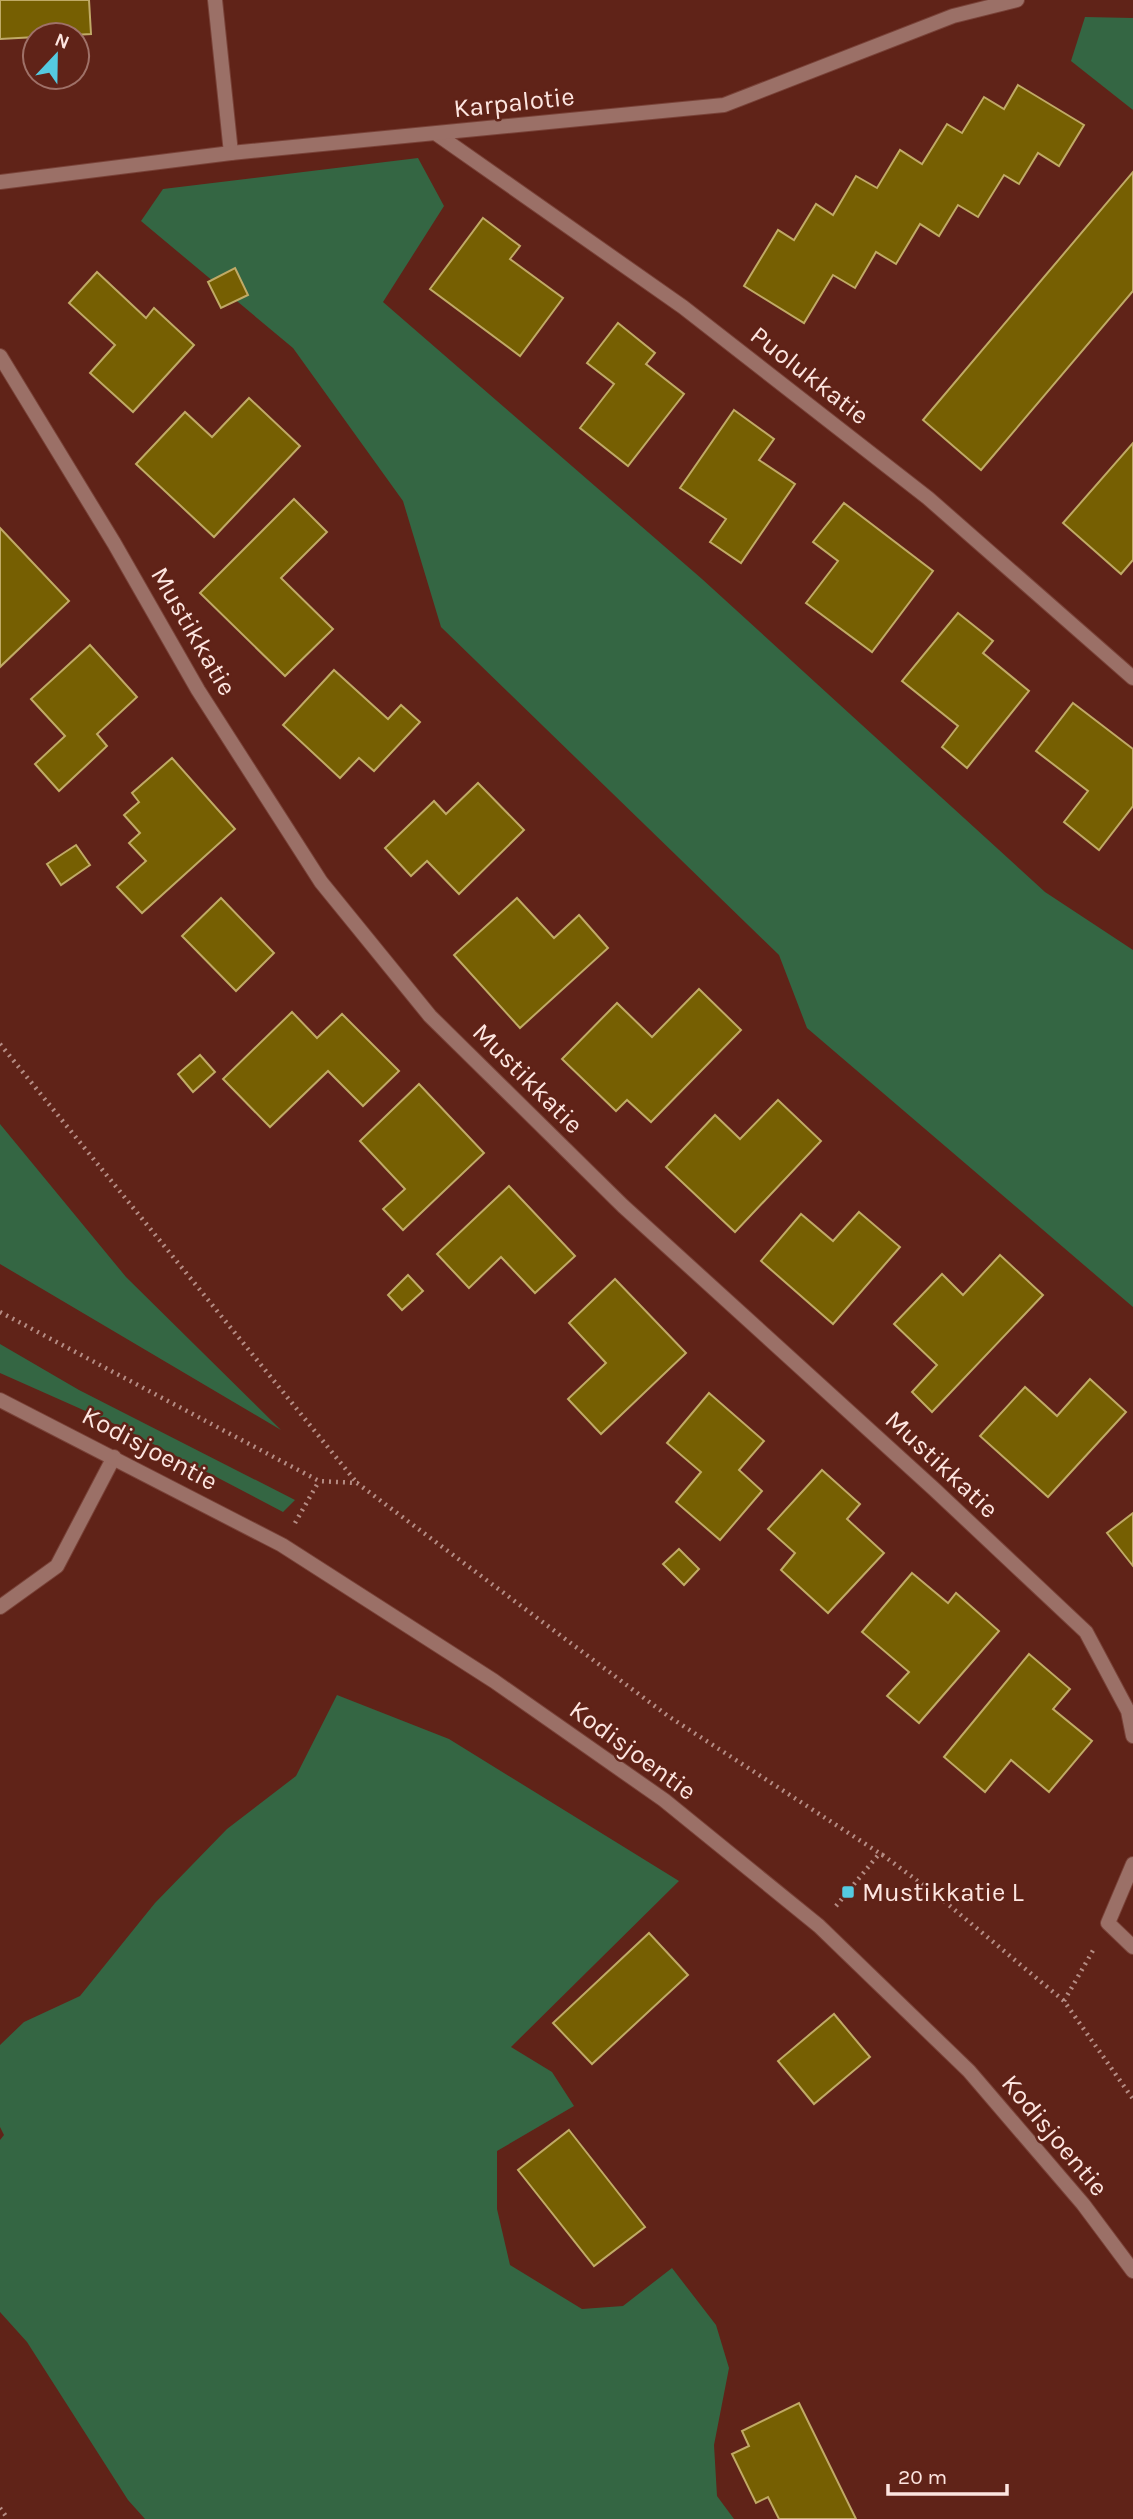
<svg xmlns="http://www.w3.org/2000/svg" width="1133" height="2519" viewBox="0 0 1133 2519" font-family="Karla,sans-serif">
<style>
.green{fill:#346643}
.building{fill:#765f02;stroke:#c0aa66;stroke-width:2}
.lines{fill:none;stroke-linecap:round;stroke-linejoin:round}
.service-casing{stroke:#794238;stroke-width:16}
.minor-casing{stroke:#794238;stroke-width:16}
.tertiary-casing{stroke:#794238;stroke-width:16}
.path{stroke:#b58c84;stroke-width:4.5;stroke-dasharray:2 5;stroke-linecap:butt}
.service{stroke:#9b7067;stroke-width:14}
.minor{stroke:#9b7067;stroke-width:14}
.tertiary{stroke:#9b7067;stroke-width:14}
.poi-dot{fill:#55cae0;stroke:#602318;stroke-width:2.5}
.labels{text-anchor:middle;stroke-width:5;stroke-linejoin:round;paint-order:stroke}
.street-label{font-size:26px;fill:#fde5e0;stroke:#602318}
.poi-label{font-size:26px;fill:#fde5e0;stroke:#602318;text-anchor:start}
</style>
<rect width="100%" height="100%" fill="#602318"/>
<g class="green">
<polygon points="1085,17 1133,18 1133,110 1071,61"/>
<polygon points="418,158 444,206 383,302 702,579 1045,892 1133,950 1133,1307 807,1028 779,955 441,627 403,501 293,348 141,221 163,189"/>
<polygon points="0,1124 126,1277 281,1430 0,1264"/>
<polygon points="0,1344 79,1390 295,1500 283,1512 117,1425 0,1373"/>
<polygon points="337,1695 449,1739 679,1881 511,2047 552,2072 574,2106 497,2151 497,2209 510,2265 582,2309 623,2306 672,2268 716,2325 729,2368 714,2445 717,2496 734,2519 145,2519 128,2500 27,2342 0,2312 0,2140 4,2135 0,2127 0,2045 24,2022 80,1996 155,1903 227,1829 296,1776"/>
</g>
<g class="building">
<polygon points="0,0 89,0 91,34 0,39"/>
<polygon points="1018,85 1084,125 1059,166 1038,153 1019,184 1004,175 978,217 958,205 939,236 920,224 896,264 876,252 855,288 833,275 804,323 744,286 778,230 794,240 816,204 833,215 856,176 877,188 900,150 922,164 947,124 962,133 984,97 1004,109"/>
<polygon points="1133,172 1133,291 981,470 923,420"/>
<polygon points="483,218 520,246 510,259 563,298 520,356 430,289"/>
<polygon points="235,268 248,295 221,308 208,282"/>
<polygon points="97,272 146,318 154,308 194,345 133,412 90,373 115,345 69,303"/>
<polygon points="618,323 655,353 646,364 684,394 628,466 580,428 614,384 587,363"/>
<polygon points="249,398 300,446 214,537 136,464 185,412 212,437"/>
<polygon points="734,410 774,439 759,460 795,484 741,563 710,542 726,519 680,488"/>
<polygon points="1133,443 1133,560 1121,574 1063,523"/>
<polygon points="294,499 327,532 281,578 333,629 285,676 200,593"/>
<polygon points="844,503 933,571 872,652 806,603 838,561 813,542"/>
<polygon points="0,528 69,601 0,667"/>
<polygon points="958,613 993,641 983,653 1029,691 967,768 942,747 958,726 902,681"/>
<polygon points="90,645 137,697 97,734 107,746 59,791 35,764 65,736 31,699"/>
<polygon points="334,670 388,719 401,705 420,722 374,771 359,758 340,778 283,725"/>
<polygon points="1073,703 1133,749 1133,806 1099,850 1064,822 1088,791 1036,751"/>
<polygon points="172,758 235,829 142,913 117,887 146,861 129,843 140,833 124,815 139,802 132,793"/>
<polygon points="478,783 524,830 459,894 427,861 411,876 385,848 434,801 446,814"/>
<polygon points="76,845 90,865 61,885 47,864"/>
<polygon points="221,898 274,953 236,991 182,936"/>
<polygon points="517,898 554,938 579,915 608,948 520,1028 454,955"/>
<polygon points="699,989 741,1030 651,1122 627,1100 616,1111 562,1059 617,1003 652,1037"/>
<polygon points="292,1012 317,1038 342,1014 399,1071 363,1106 328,1071 270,1127 223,1079"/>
<polygon points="200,1055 215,1072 193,1092 178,1074"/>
<polygon points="419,1084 484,1153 403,1230 383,1209 405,1189 360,1141"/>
<polygon points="778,1100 821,1141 735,1232 666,1167 715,1115 740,1139"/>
<polygon points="509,1186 575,1256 535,1293 501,1257 469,1288 437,1254"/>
<polygon points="859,1212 900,1247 833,1324 761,1261 801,1214 833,1241"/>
<polygon points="1000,1255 1043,1295 932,1412 912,1392 937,1365 894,1324 942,1274 963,1295"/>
<polygon points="408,1275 423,1291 402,1310 388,1295"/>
<polygon points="615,1279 686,1353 601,1434 568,1399 606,1363 569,1323"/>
<polygon points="1090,1379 1126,1412 1048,1497 980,1436 1025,1387 1057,1416"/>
<polygon points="709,1393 764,1441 739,1470 762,1491 720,1540 676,1502 701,1472 667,1443"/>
<polygon points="822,1470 860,1504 847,1519 884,1553 828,1613 781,1570 795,1553 768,1529"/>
<polygon points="1133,1513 1133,1566 1107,1533"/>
<polygon points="679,1549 699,1569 684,1585 663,1564"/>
<polygon points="912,1573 948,1603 956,1593 999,1631 919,1723 887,1696 909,1672 862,1632"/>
<polygon points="1029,1654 1070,1689 1053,1709 1092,1741 1049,1792 1011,1760 985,1792 944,1757"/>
<polygon points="649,1933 688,1975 592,2064 553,2023"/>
<polygon points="834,2014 870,2057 814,2104 778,2061"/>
<polygon points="569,2130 645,2227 594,2266 518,2170"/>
<polygon points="799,2403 856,2519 779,2519 768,2497 756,2503 732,2454 749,2446 742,2431"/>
</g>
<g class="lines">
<g class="service-casing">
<polyline id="service" points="0,1607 57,1566 114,1457"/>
</g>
<g class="minor-casing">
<g id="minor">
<polyline points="215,0 231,153"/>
<polyline points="438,135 683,307 928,498 1133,678"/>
<polyline points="0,182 231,153 724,105 953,16 1017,0"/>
<polyline points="0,356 114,543 198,690 321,882 430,1016 623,1206 934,1489 1086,1632 1128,1711 1133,1736"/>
<polyline points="1133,1864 1108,1923 1133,1947"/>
</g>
</g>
<g class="tertiary-casing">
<polyline id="tertiary" points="0,1400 282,1545 494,1681 664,1800 819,1926 969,2071 1083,2204 1133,2271"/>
</g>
<g class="path">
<polyline points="0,1044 357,1483"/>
<polyline points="0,1312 319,1481 357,1483 668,1716 884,1856 938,1896 1064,2001 1133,2099"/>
<polyline points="295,1523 319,1481"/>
<polyline points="836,1906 879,1854 883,1855"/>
<polyline points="1064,2001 1095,1947"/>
<polyline points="0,2508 8,2519"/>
</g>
<use href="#service" class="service"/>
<use href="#minor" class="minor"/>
<use href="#tertiary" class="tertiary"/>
</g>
<rect class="poi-dot" x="841" y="1885" width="14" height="14" rx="3.5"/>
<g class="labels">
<g class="street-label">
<text transform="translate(514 102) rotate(-6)" y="9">Karpalotie</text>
<text transform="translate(810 375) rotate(38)" y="9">Puolukkatie</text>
<text transform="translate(194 631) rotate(60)" y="9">Mustikkatie</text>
<text transform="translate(528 1078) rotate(45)" y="9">Mustikkatie</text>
<text transform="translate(150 1448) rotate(28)" y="9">Kodisjoentie</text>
<text transform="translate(942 1464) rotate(43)" y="9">Mustikkatie</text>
<text transform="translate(633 1750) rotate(36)" y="9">Kodisjoentie</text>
<text transform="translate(1055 2135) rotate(50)" y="9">Kodisjoentie</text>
</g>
<g class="poi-label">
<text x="862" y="1901">Mustikkatie L</text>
</g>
</g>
<g transform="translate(56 56) rotate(22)"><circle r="33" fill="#602318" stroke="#9f7168" stroke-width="2"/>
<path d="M0-5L12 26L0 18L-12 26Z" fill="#55cae0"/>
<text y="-10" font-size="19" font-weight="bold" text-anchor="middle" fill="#fde5e0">N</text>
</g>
<path d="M888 2484v10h119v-10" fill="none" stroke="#fde5e0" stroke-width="3.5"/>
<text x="898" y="2484" font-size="21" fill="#fde5e0" stroke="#602318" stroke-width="5" paint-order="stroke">20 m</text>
</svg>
